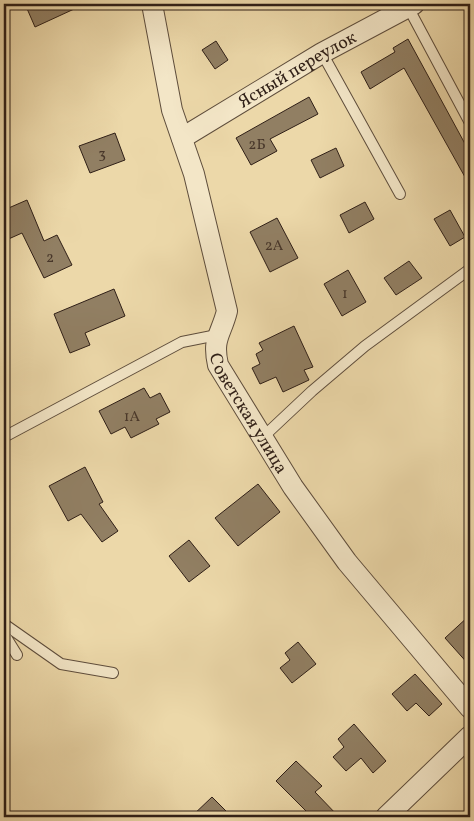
<svg xmlns="http://www.w3.org/2000/svg" width="474" height="821" viewBox="0 0 474 821" font-family="Vollkorn,serif">
<style>
.building{fill:#917f63;stroke:#2f1f17}
.lines{fill:none;stroke-linecap:round;stroke-linejoin:round}
.lane-casing{stroke:#5e4d3c;stroke-width:12}
.street-casing{stroke:#5e4d3c;stroke-width:22}
.lane{stroke:#f3e6c7;stroke-width:10}
.street{stroke:#f3e6c7;stroke-width:20}
.labels{text-anchor:middle;stroke-width:4;stroke-linejoin:round;paint-order:stroke}
.number-label{font-size:15px;fill:#48372a}
.street-label{font-size:18px;fill:#2f1f17;stroke:#f3e6c7}
</style>
<rect width="100%" height="100%" fill="#ecd8a9"/>
<filter id="stains"><feTurbulence type="fractalNoise" baseFrequency=".004" numOctaves="4"/><feColorMatrix values="0 0 0 0 .2 0 0 0 0 .09 0 0 0 0 .02 0 0 0 .5 -.17"/></filter>
<radialGradient id="worn" r=".72"><stop offset=".6" stop-color="#630" stop-opacity="0"/><stop offset="1" stop-color="#630" stop-opacity=".3"/></radialGradient>
<g class="building">
<polygon points="25,4 85,4 35,27"/>
<polygon points="408,39 470,153 470,186 404,68 370,89 361,72 395,52 393,48"/>
<polygon points="216,41 228,60 215,69 202,50"/>
<polygon points="309,97 318,114 270,139 277,151 251,165 236,138"/>
<polygon points="115,133 125,160 90,173 79,146"/>
<polygon points="336,148 344,166 320,178 311,160"/>
<polygon points="27,200 44,241 57,235 72,265 44,278 22,233 4,241 4,210"/>
<polygon points="365,202 374,219 349,233 340,215"/>
<polygon points="450,210 465,237 450,246 434,219"/>
<polygon points="277,218 298,258 270,272 250,232"/>
<polygon points="409,261 422,278 396,295 384,278"/>
<polygon points="348,270 366,302 342,316 324,284"/>
<polygon points="114,289 125,316 85,333 90,345 70,353 54,314"/>
<polygon points="294,326 313,367 304,370 309,380 283,392 276,377 260,384 252,368 260,364 256,354 263,350 259,343"/>
<polygon points="144,388 150,398 160,393 170,412 156,419 159,424 131,438 125,427 111,434 99,411"/>
<polygon points="85,467 103,502 99,504 118,531 102,542 81,514 68,521 49,486"/>
<polygon points="258,484 280,512 238,546 215,518"/>
<polygon points="189,540 210,566 189,582 169,556"/>
<polygon points="470,615 470,666 445,638"/>
<polygon points="298,642 316,664 292,683 280,668 290,660 285,653"/>
<polygon points="415,674 442,704 429,716 416,703 407,711 392,694"/>
<polygon points="354,724 386,761 373,773 361,758 346,771 333,757 344,747 338,739"/>
<polygon points="296,761 322,786 315,792 339,817 312,817 276,781"/>
<polygon points="212,797 232,817 191,817"/>
</g>
<g class="lines">
<g class="lane-casing">
<g id="lane">
<polyline points="408,7 470,123"/>
<polyline points="322,53 400,194"/>
<polyline points="4,437 182,342 217,335"/>
<polyline points="262,438 312,391 365,346 470,269"/>
<polyline points="4,624 61,664 113,673"/>
<polyline points="4,634 17,655"/>
</g>
</g>
<g class="street-casing">
<g id="street">
<path id="s1" d="M152,4L172,110L194,174L227,311C221,335 212,338 218,365L293,487L347,562L470,708"/>
<path id="s2" d="M182,138L322,53L414,4"/>
<polyline points="386,817 470,736"/>
</g>
</g>
<use href="#lane" class="lane"/>
<use href="#street" class="street"/>
</g>
<g class="labels">
<g class="number-label">
<text x="257" y="149">2Б</text>
<text x="102" y="158">3</text>
<text x="274" y="250">2А</text>
<text x="50" y="262">2</text>
<text x="345" y="298">1</text>
<text x="132" y="421">1А</text>
</g>
<g class="street-label">
<text dy="6" stroke="none"><textPath href="#s2" startOffset="134">Ясный переулок</textPath></text>
<text dy="6" stroke="none"><textPath href="#s1" startOffset="429">Советская улица</textPath></text>
</g>
</g>
<rect width="474" height="821" fill="none" stroke="#ecd8a9" stroke-width="20"/>
<rect x="5" y="5" width="464" height="811" fill="none" stroke="#2f1f17" stroke-width="2.5"/>
<rect x="10" y="10" width="454" height="801" fill="none" stroke="#2f1f17"/>
<rect width="100%" height="100%" filter="url(#stains)"/>
<rect width="100%" height="100%" fill="url(#worn)"/>
</svg>
